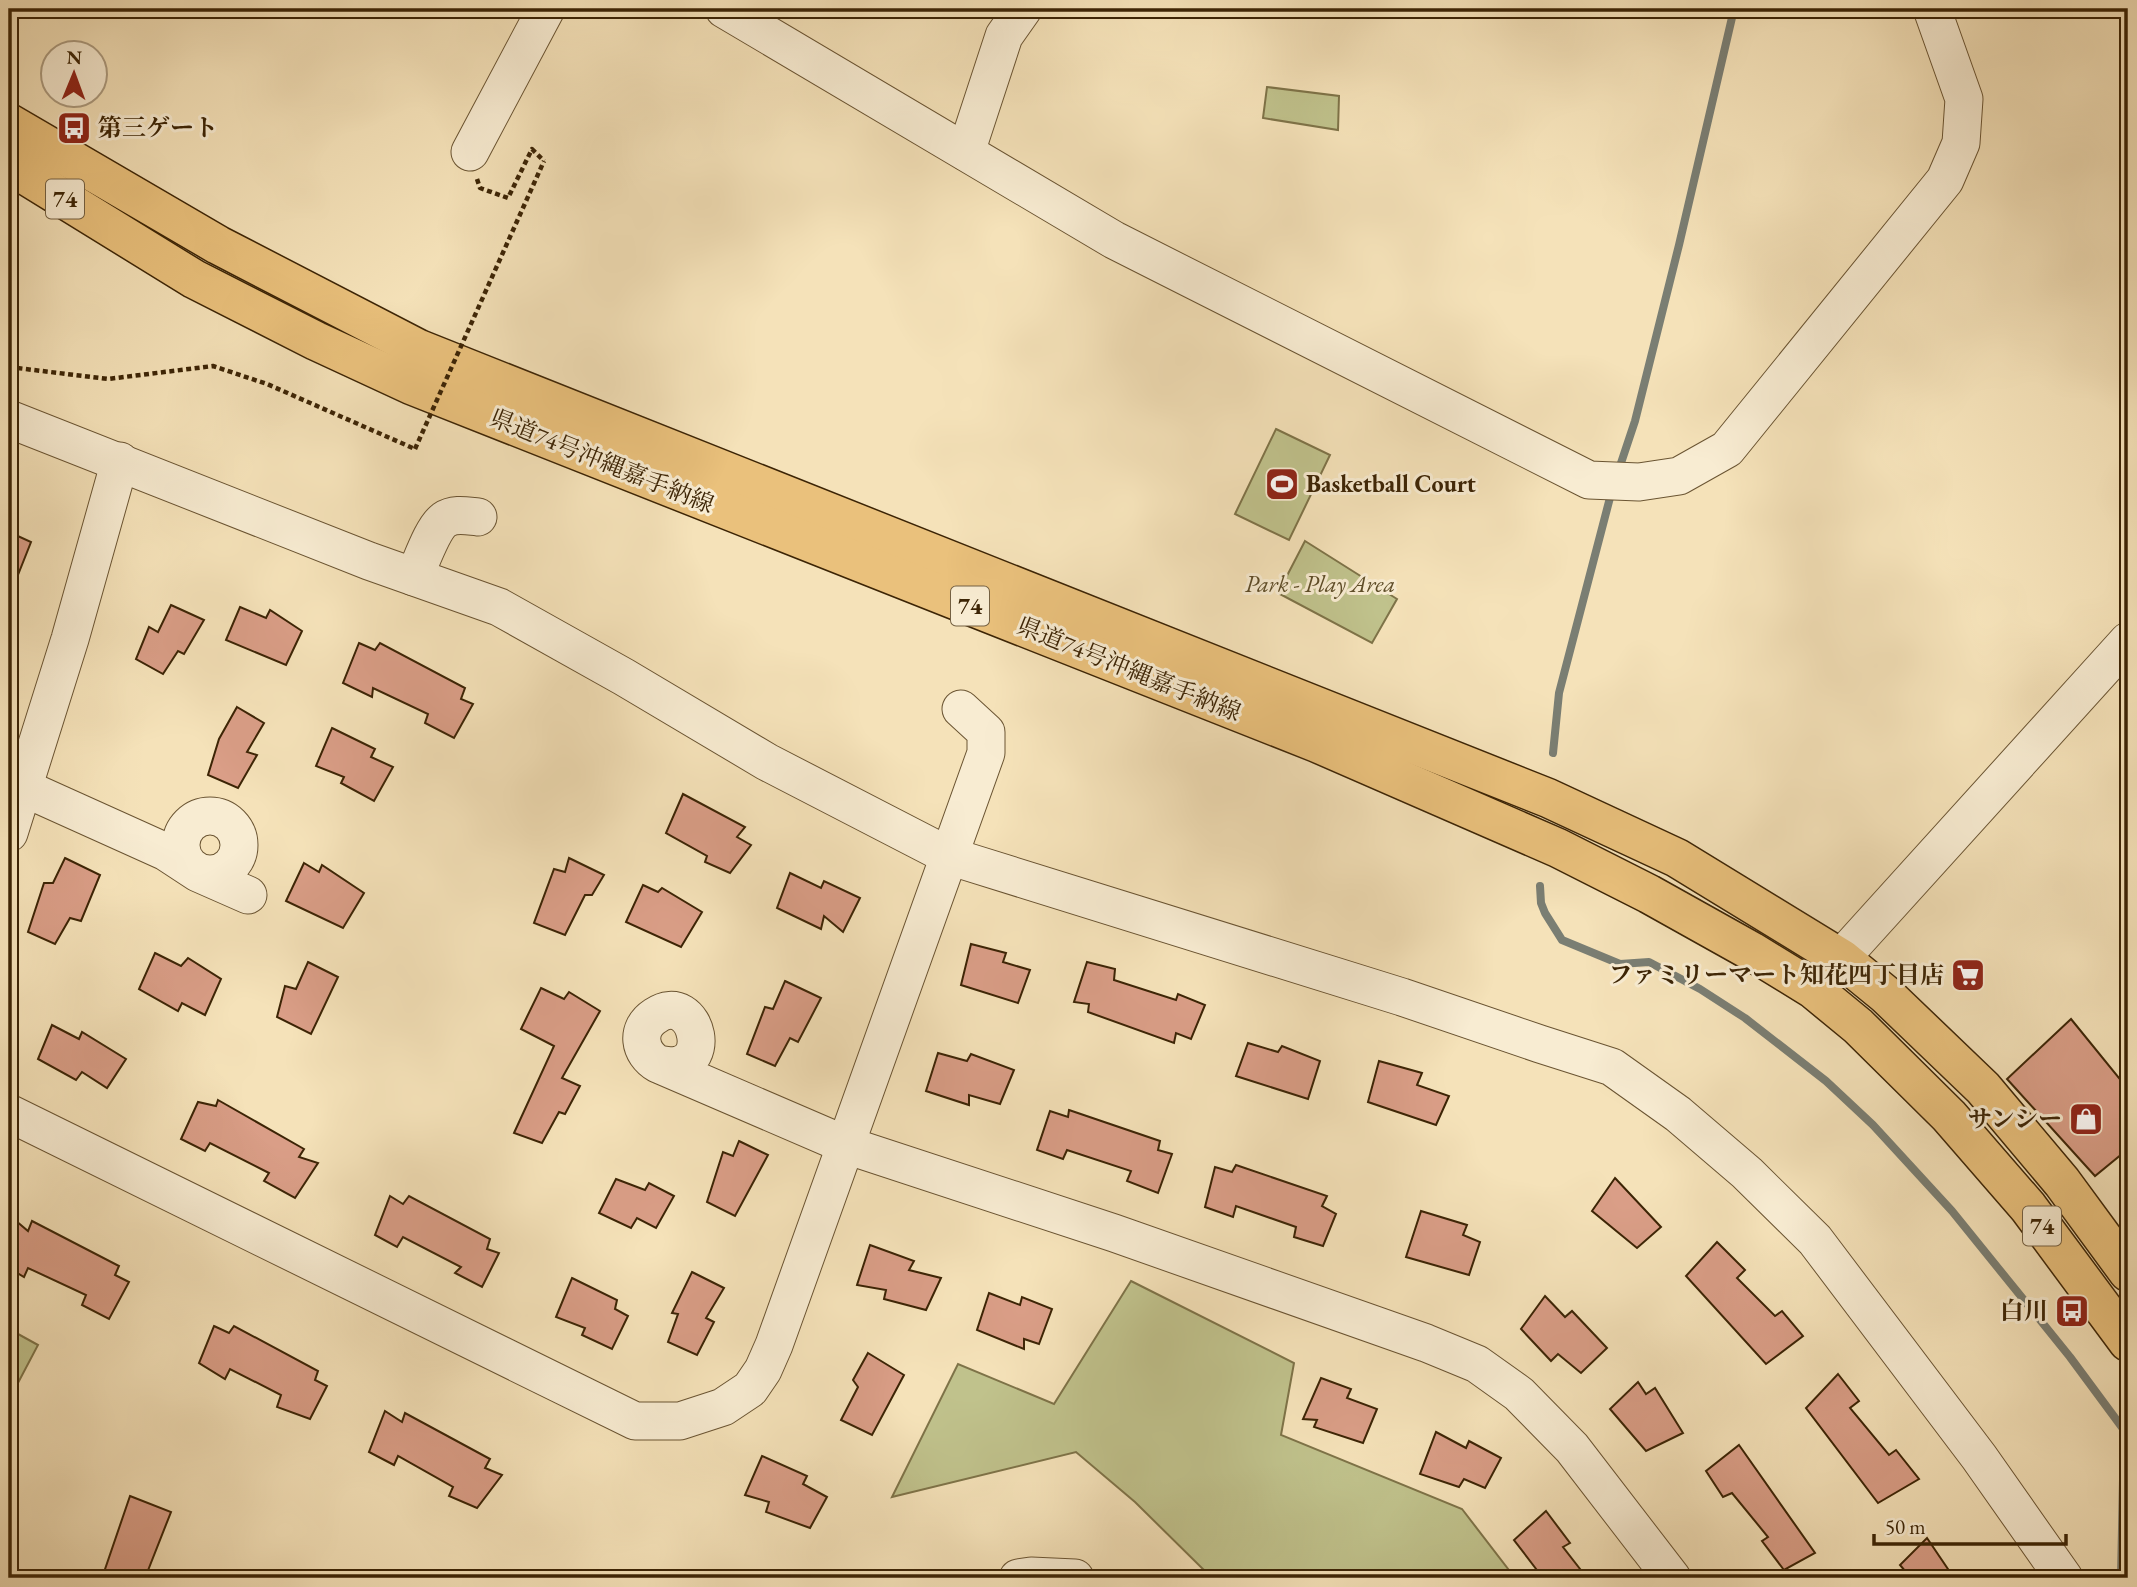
<svg xmlns="http://www.w3.org/2000/svg" width="2137" height="1587" viewBox="0 0 2137 1587" font-family="'EB Garamond','Noto Serif JP',serif">
<style>
.green{fill:#c0c28c;stroke:#7e7348;stroke-width:2}
.lines{fill:none;stroke-linecap:round;stroke-linejoin:round}
.stream{stroke:#7a7e73;stroke-width:8}
.building{fill:#da9e87;stroke:#3c2405;stroke-width:2}
.minor-casing{stroke:#6a5432;stroke-width:39}
.major-casing{stroke:#3c2405;stroke-width:41}
.path{stroke:#3c2405;stroke-width:4.5;stroke-dasharray:5 3.5;stroke-linecap:butt}
.minor{stroke:#f8ecd2;stroke-width:37}
.major{stroke:#eac17c;stroke-width:38}
.path-bridge{stroke:#3c2405;stroke-width:4.5;stroke-dasharray:5 3.5;stroke-linecap:butt}
.labels{text-anchor:middle;stroke-width:6;stroke-linejoin:round;paint-order:stroke}
.shield{fill:#f8ecd2;stroke:#746042;stroke-width:2}
.shield-label{font-size:23px;font-weight:bold;fill:#3c2405}
.poi-label{font-size:24px;font-weight:bold;fill:#3c2405;stroke:#f8ecd2;text-anchor:end}
.street-label{font-size:24px;fill:#3c2405;stroke:#f8ecd2}
.park-label{font-size:24px;font-style:italic;fill:#5d4c27;stroke:#f8ecd2}
</style>
<rect width="100%" height="100%" fill="#f5e2b9"/>
<filter id="stains"><feTurbulence type="fractalNoise" baseFrequency=".00286" numOctaves="4"/><feColorMatrix values="0 0 0 0 .2 0 0 0 0 .09 0 0 0 0 .02 0 0 0 .5 -.17"/></filter>
<radialGradient id="worn" r=".72"><stop offset=".6" stop-color="#630" stop-opacity="0"/><stop offset="1" stop-color="#630" stop-opacity=".3"/></radialGradient>
<g class="green">
<polygon points="1267,87 1339,96 1338,130 1263,118"/>
<polygon points="1276,429 1330,455 1289,540 1235,514"/>
<polygon points="1305,541 1397,599 1372,643 1278,593"/>
<polygon points="1131,1281 1294,1363 1281,1435 1462,1509 1515,1578 1212,1578 1135,1502 1076,1452 892,1497 958,1364 1054,1404"/>
<polygon points="9,1329 38,1345 9,1400"/>
</g>
<g class="lines">
<g class="stream">
<polyline points="1618,472 1635,421 1679,245 1734,9"/>
<polyline points="1553,753 1559,693 1612,490"/>
<polyline points="1540,886 1541,903 1545,913 1562,940 1620,964 1649,962 1700,989 1745,1018 1826,1081 1873,1125 1952,1211 2070,1357 2124,1430 2121,1578"/>
</g>
</g>
<g class="building">
<polygon points="9,532 31,542 10,595 9,595"/>
<polygon points="171,605 204,620 184,654 178,651 163,674 136,659 149,627 158,632"/>
<polygon points="240,607 266,618 270,610 302,631 286,665 226,640"/>
<polygon points="359,643 375,650 380,643 465,688 461,699 473,704 454,738 425,723 428,714 373,688 372,697 343,683"/>
<polygon points="237,707 264,723 247,752 257,755 238,788 208,775 219,739"/>
<polygon points="332,728 375,749 371,757 393,767 374,801 341,783 344,777 316,766"/>
<polygon points="683,794 745,827 737,837 751,845 730,873 705,862 707,856 666,833"/>
<polygon points="65,858 100,875 81,921 70,918 55,944 28,932 44,883 53,883"/>
<polygon points="569,858 604,875 592,895 585,895 565,935 534,923 554,869 565,872"/>
<polygon points="304,863 319,872 322,865 364,893 343,928 286,901"/>
<polygon points="790,873 821,888 824,881 860,898 843,932 824,916 821,929 777,908"/>
<polygon points="643,885 658,892 662,888 702,912 681,947 626,922"/>
<polygon points="971,944 1006,953 1003,962 1030,970 1018,1003 961,985"/>
<polygon points="155,953 181,966 188,958 221,979 205,1015 182,1003 178,1011 139,989"/>
<polygon points="308,962 338,977 311,1034 277,1017 285,986 296,989"/>
<polygon points="1087,962 1115,969 1114,980 1176,1000 1178,994 1205,1005 1191,1039 1176,1033 1174,1043 1088,1012 1089,1004 1074,1002"/>
<polygon points="785,981 821,998 798,1042 790,1038 775,1066 747,1054 765,1007 773,1009"/>
<polygon points="541,988 564,999 569,992 600,1011 562,1078 580,1086 565,1114 559,1112 542,1143 514,1133 554,1046 521,1029"/>
<polygon points="2071,1019 2128,1089 2128,1149 2095,1176 2007,1079"/>
<polygon points="52,1025 79,1039 82,1032 126,1059 107,1088 82,1072 76,1080 38,1059"/>
<polygon points="1248,1043 1278,1052 1282,1046 1320,1061 1308,1099 1236,1076"/>
<polygon points="938,1053 967,1061 971,1054 1014,1070 1000,1104 969,1095 969,1105 926,1091"/>
<polygon points="1379,1061 1422,1073 1417,1085 1449,1096 1436,1125 1368,1102"/>
<polygon points="218,1100 304,1149 299,1157 318,1163 295,1198 264,1181 269,1173 210,1143 205,1151 181,1139 198,1102 216,1106"/>
<polygon points="1069,1110 1160,1141 1158,1150 1172,1154 1158,1193 1127,1181 1131,1171 1067,1150 1063,1159 1037,1150 1050,1111 1068,1117"/>
<polygon points="739,1141 768,1155 735,1216 707,1202 723,1152 733,1156"/>
<polygon points="1236,1165 1327,1196 1322,1206 1336,1214 1323,1246 1294,1237 1296,1227 1236,1206 1233,1217 1205,1207 1215,1167 1232,1172"/>
<polygon points="1615,1178 1661,1227 1637,1248 1592,1211"/>
<polygon points="616,1179 645,1190 649,1183 674,1196 656,1228 637,1218 631,1228 599,1213"/>
<polygon points="390,1196 403,1204 409,1196 490,1239 487,1249 499,1253 482,1287 455,1273 461,1267 403,1237 397,1247 375,1235"/>
<polygon points="1421,1211 1467,1225 1463,1235 1480,1242 1469,1275 1406,1257"/>
<polygon points="9,1215 28,1231 32,1221 119,1266 115,1275 129,1282 109,1319 82,1305 86,1295 28,1268 24,1277 9,1268"/>
<polygon points="1717,1242 1745,1270 1737,1278 1775,1316 1782,1311 1803,1336 1766,1364 1686,1276"/>
<polygon points="870,1245 914,1261 909,1270 941,1278 926,1310 884,1299 886,1290 857,1285"/>
<polygon points="692,1272 724,1288 706,1318 714,1322 697,1355 668,1342 678,1314 672,1313"/>
<polygon points="572,1278 617,1300 615,1309 628,1316 612,1349 582,1335 585,1328 556,1317"/>
<polygon points="989,1293 1020,1305 1022,1297 1052,1309 1039,1344 1024,1339 1024,1349 977,1330"/>
<polygon points="1545,1296 1565,1317 1572,1311 1607,1348 1581,1373 1558,1354 1551,1361 1521,1329"/>
<polygon points="214,1326 229,1333 234,1326 318,1371 315,1380 327,1386 310,1419 277,1407 281,1395 230,1369 225,1379 199,1363"/>
<polygon points="868,1353 904,1375 872,1435 841,1420 858,1387 853,1380"/>
<polygon points="1838,1374 1859,1401 1850,1408 1889,1455 1896,1450 1919,1479 1878,1503 1806,1408"/>
<polygon points="1321,1378 1351,1389 1347,1398 1377,1409 1363,1443 1314,1427 1317,1420 1303,1419"/>
<polygon points="1638,1382 1646,1394 1655,1388 1683,1433 1646,1451 1610,1409"/>
<polygon points="385,1411 402,1422 405,1413 490,1459 485,1468 502,1475 477,1508 449,1496 453,1487 398,1456 394,1465 369,1452"/>
<polygon points="1436,1432 1466,1448 1469,1441 1501,1458 1485,1488 1464,1479 1459,1487 1420,1474"/>
<polygon points="1739,1445 1815,1553 1784,1570 1762,1541 1768,1537 1732,1493 1723,1497 1706,1471"/>
<polygon points="762,1456 807,1476 803,1484 827,1497 810,1528 766,1512 769,1502 745,1495"/>
<polygon points="130,1496 171,1512 145,1578 102,1578"/>
<polygon points="1546,1511 1570,1543 1563,1547 1587,1578 1543,1578 1514,1540"/>
<polygon points="1927,1538 1954,1578 1911,1578 1900,1565"/>
</g>
<g class="lines">
<g class="minor-casing">
<g id="minor">
<polyline points="724,9 1114,240 1589,480 1639,482 1679,476 1727,449 1945,180 1961,143 1964,99 1932,9"/>
<polyline points="470,152 546,9"/>
<polyline points="966,152 1004,36 1023,9"/>
<polyline points="9,419 369,561 499,607 624,677 767,762 949,856 1402,997 1540,1044 1612,1067 1678,1114 1747,1173 1815,1240 1979,1457 2064,1578"/>
<path d="M414,577C421,563 432,529 444,520C454,513 467,516 478,517"/>
<polyline points="24,788 166,852 198,873 248,895"/>
<circle cx="210" cy="845" r="29"/>
<polyline points="9,833 70,639 120,461"/>
<polyline points="1813,989 2128,641"/>
<path d="M658,1064C720,1079 697,987 655,1016C635,1029 639,1053 658,1064L846,1145L1114,1233L1426,1343L1477,1364L1519,1394L1572,1448L1672,1578"/>
<polyline points="9,1113 635,1421 680,1421 723,1407 750,1389 763,1370 774,1345 986,753 986,732 961,709"/>
<polyline points="1018,1578 1031,1576 1075,1578"/>
</g>
</g>
<g class="major-casing">
<g id="major">
<polyline points="9,123 218,245 419,349 1548,798 1677,858 1842,959 1886,995 1983,1088 2062,1182 2128,1272"/>
<polyline points="9,165 194,279 316,341 411,385 1317,743 1558,848 1649,894 1751,951 1813,989 1858,1026 1949,1116 2028,1207 2128,1342"/>
</g>
</g>
<g class="path">
<polyline points="477,179 480,188 508,198 532,149 544,161"/>
<polyline points="9,367 108,379 213,366 267,384 415,449"/>
</g>
<use href="#minor" class="minor"/>
<use href="#major" class="major"/>
<polyline class="path-bridge" points="415,449 544,161"/>
</g>
<defs>
<g id="bus-square" transform="scale(1.75)"><rect x="-9" y="-9" width="18" height="18" rx="4" fill="#8f2418" stroke="#f8ecd2"/><path d="M-5-6H5V4H4V6H2V4H-2V6H-4V4H-5ZM-3.5-4V0h7V-4ZM-3.5 1.2v1.5H-2V1.2ZM2 1.2v1.5H3.5V1.2Z" fill="#fff"/></g>
<g id="stadium-square" transform="scale(1.75)"><rect x="-9" y="-9" width="18" height="18" rx="4" fill="#8f2418" stroke="#f8ecd2"/><path d="M0-5a6.5 5 0 1 0 0 10a6.5 5 0 1 0 0-10ZM-3.5-1.8h7v3.6h-7Z" fill="#fff"/></g>
<g id="supermarket-square" transform="scale(1.75)"><rect x="-9" y="-9" width="18" height="18" rx="4" fill="#8f2418" stroke="#f8ecd2"/><path d="M-6-5.5h2.5l.6 2H6L4.5 2H-2.5L-4.4-4H-6ZM-1.5 3.2a1.3 1.3 0 1 0 .1 0ZM3 3.2a1.3 1.3 0 1 0 .1 0Z" fill="#fff"/></g>
<g id="shop-square" transform="scale(1.75)"><rect x="-9" y="-9" width="18" height="18" rx="4" fill="#8f2418" stroke="#f8ecd2"/><path d="M-5-2.5h2.3a2.7 3.5 0 0 1 5.4 0H5L5.5 6h-11ZM-1.5-2.5h3a1.5 2.3 0 0 0-3 0Z" fill="#fff"/></g>
</defs>
<g fill-rule="evenodd">
<use href="#bus-square" x="74" y="128"/>
<use href="#stadium-square" x="1282" y="484"/>
<use href="#supermarket-square" x="1968" y="975"/>
<use href="#shop-square" x="2086" y="1119"/>
<use href="#bus-square" x="2072" y="1311"/>
</g>
<g class="labels">
<g class="shield">
<rect x="46" y="179.5" width="38" height="39" rx="5"/>
<rect x="951" y="586.5" width="38" height="39" rx="5"/>
<rect x="2023" y="1206.5" width="38" height="39" rx="5"/>
</g>
<g class="shield-label">
<text x="65" y="207">74</text>
<text x="970" y="614">74</text>
<text x="2042" y="1234">74</text>
</g>
<g class="poi-label">
<text x="98" y="136" text-anchor="start">第三ゲート</text>
<text x="1306" y="492" text-anchor="start">Basketball Court</text>
<text x="1944" y="983">ファミリーマート知花四丁目店</text>
<text x="2062" y="1127">サンシー</text>
<text x="2048" y="1319">白川</text>
</g>
<g class="street-label">
<text transform="translate(602 461) rotate(22)" y="8">県道74号沖縄嘉手納線</text>
<text transform="translate(1129 669) rotate(22)" y="8">県道74号沖縄嘉手納線</text>
</g>
<g class="park-label">
<text x="1320" y="592">Park - Play Area</text>
</g>
</g>
<rect width="2137" height="1587" fill="none" stroke="#f5e2b9" stroke-width="35"/>
<rect x="10" y="10" width="2116" height="1566" fill="none" stroke="#3c2405" stroke-width="3.5"/>
<rect x="18" y="18" width="2102" height="1552" fill="none" stroke="#3c2405" stroke-width="2"/>
<g transform="translate(74 74) rotate(1)"><circle r="33" fill="#f8ecd2" stroke="#ad9c80" stroke-width="2"/>
<path d="M0-5L12 26L0 18L-12 26Z" fill="#8f2418"/>
<text y="-10" font-size="19" font-weight="bold" text-anchor="middle" fill="#3c2405">N</text>
</g>
<path d="M1874 1534v10h192v-10" fill="none" stroke="#3c2405" stroke-width="3.5"/>
<text x="1885" y="1534" font-size="21" fill="#3c2405" stroke="#f8ecd2" stroke-width="5" paint-order="stroke">50 m</text>
<rect width="100%" height="100%" filter="url(#stains)"/>
<rect width="100%" height="100%" fill="url(#worn)"/>
</svg>
